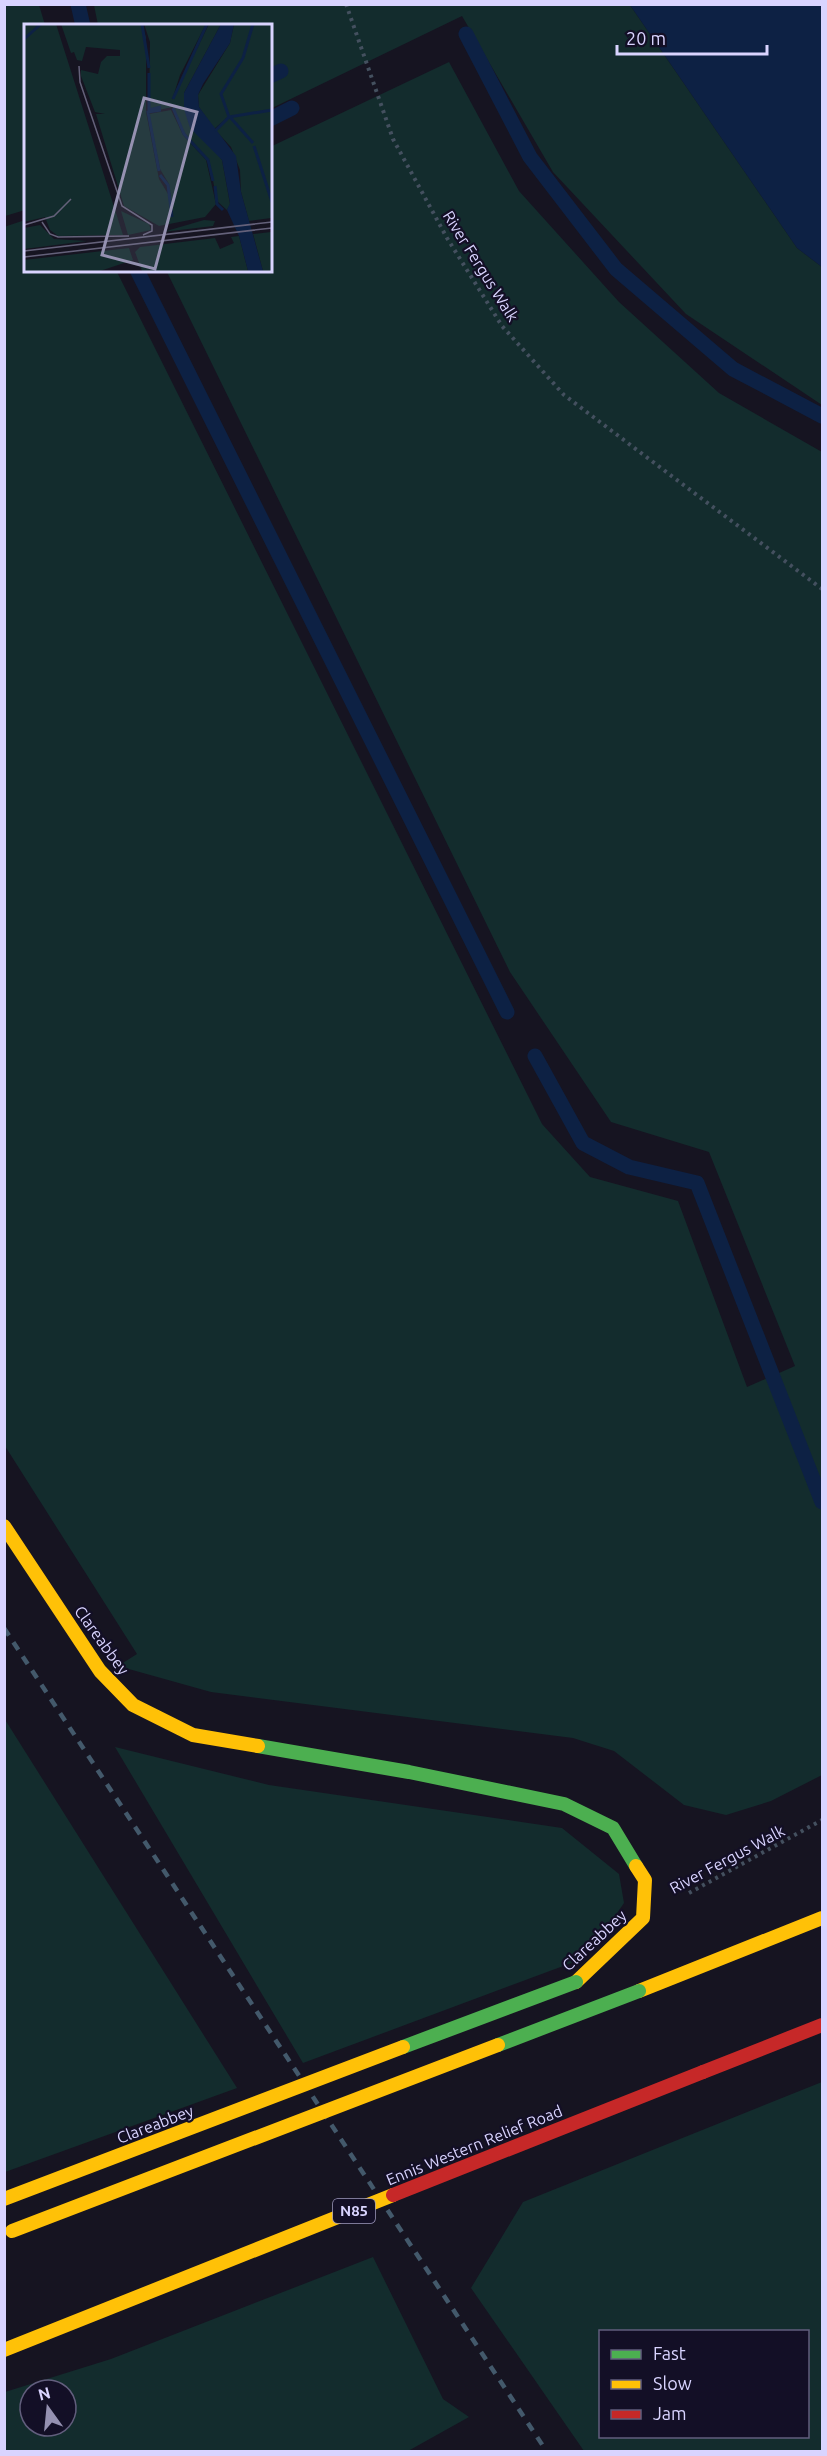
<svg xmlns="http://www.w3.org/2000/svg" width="827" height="2456" viewBox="0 0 827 2456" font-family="Ubuntu,sans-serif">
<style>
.green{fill:#132c2d;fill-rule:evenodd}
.water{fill:#0d2144}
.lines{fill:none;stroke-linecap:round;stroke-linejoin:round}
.stream{stroke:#0d2144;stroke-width:15}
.path{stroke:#44505f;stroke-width:4;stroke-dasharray:3 4.5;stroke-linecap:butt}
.fast{stroke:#4caf50;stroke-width:14}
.slow{stroke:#ffc107;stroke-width:14}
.jam{stroke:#c62828;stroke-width:14}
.rail{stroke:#43596b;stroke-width:4.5;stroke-dasharray:9 8;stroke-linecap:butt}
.fast-bridge{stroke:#4caf50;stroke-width:14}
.slow-bridge{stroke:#ffc107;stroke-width:14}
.jam-bridge{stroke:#c62828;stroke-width:14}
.labels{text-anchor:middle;stroke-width:4.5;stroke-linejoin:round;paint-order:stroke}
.shield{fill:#130f26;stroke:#9e99be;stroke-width:1.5}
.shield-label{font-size:15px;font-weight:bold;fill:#d9d4ff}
.street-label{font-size:16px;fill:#d9d4ff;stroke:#130f26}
.inset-river{fill:none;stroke:#0d2144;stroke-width:3}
.inset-road{fill:none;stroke:#64617a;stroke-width:1.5}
.view{fill:#9591b1;fill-opacity:0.15;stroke:#9591b1;stroke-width:3}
.inset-edge{fill:none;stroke:#d9d4ff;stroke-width:3}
</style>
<rect width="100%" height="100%" fill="#161421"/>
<g class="green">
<polygon points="5,4 39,5 45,25 26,26 25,210 5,216"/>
<polygon points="94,5 630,5 797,248 822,267 822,405 686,314 553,172 462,16 270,109 270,26 98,25"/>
<polygon points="449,62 519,191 619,302 719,393 822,452 822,1775 771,1801 726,1815 684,1805 614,1751 573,1738 211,1692 118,1666 137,1654 5,1446 4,227 25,220 26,270 116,270 542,1124 590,1177 678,1201 747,1387 795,1366 709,1152 611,1122 510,972 166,270 270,270 270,147"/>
<polygon points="4,1718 237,2088 5,2172 4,2172"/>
<polygon points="115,1747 269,1785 562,1828 619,1874 624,1903 604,1932 574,1962 303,2063"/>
<path d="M822,2082V2451H584L471,2288L523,2202ZM600,2332H808V2436H600Z"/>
<path d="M373,2257L443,2399L469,2417L408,2451H5V2392L111,2359ZM30,2390H66V2426H30Z"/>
</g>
<polygon class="water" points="630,5 822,5 822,267 797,248"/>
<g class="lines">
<g class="stream">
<polyline points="78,4 83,26"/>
<polyline points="466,34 530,157 616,269 733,369 822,416"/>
<polyline points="270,76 281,71"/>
<polyline points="270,119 292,108"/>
<polyline points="137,270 507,1012"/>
<polyline points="535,1056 583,1143 629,1167 697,1183 822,1502"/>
</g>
<g class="path">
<polyline points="346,4 393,139 447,238 502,326 564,395 822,589"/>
<polyline points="689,1893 822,1820"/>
</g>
<polyline class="fast" points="258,1746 409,1772 564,1804 613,1828 636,1866"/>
<g class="slow">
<polyline points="4,1526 100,1671 133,1705 193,1735 258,1746"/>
<polyline points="576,1982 643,1918 645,1880 636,1866"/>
<polyline points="639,1991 822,1918"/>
</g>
<polyline class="jam" points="703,2072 822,2025"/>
<polyline class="rail" points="4,1628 547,2452"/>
<g class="fast-bridge">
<polyline points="498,2045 639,1991"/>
<polyline points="403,2047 576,1982"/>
</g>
<g class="slow-bridge">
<polyline points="4,2199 403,2047"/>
<polyline points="12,2231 498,2045"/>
<polyline points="4,2350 393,2195"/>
</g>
<polyline class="jam-bridge" points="393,2195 703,2072"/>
</g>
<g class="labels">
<rect class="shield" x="333" y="2199" width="42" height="24" rx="4.5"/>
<g class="shield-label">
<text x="354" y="2216">N85</text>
</g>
<g class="street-label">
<text transform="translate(481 266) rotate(58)" y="6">River Fergus Walk</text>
<text transform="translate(102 1640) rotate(54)" y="6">Clareabbey</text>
<text transform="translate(727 1859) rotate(-28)" y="6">River Fergus Walk</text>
<text transform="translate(594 1940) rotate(-43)" y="6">Clareabbey</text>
<text transform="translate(155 2124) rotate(-21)" y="6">Clareabbey</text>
<text transform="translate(474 2145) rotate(-22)" y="6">Ennis Western Relief Road</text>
</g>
</g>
<g transform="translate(24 24)">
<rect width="248" height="248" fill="#161421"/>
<path d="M0,0H32L99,211L34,212L26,206L21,193L0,198ZM37,0H117L122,13V88L135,155L147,175L145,160L136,145L125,90L147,86L159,111L182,136L192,180L181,193L135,202L100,182L72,90H81L71,88L57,52V46L74,50L77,38L83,32H96V26L62,23L58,37L53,36L50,28L47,29ZM120,0H182L156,51L148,76L185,0H197L160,69V85L198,136L206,180L203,186L193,177L185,136L158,106L149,83L125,88L126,18ZM210,0H247V194L225,197L217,168L216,146L207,123L192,107L205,92L190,105L175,83L174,71L206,19ZM97,187L125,200L127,206L104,211ZM180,196L191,197L189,202L139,208ZM16,201L30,215L63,217L0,225V204ZM247,208V247H239L229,210ZM215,212L224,247H118L111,228L116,223L191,214L196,225L210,219L207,213ZM105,224L109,236L76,247H0V236Z" fill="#132c2d"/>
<path d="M197,0H210L206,19L179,60L174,71L175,83L212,132L217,168L239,247H224L215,212L203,186L206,179L198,136L166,104L160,85V69Z" fill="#0d2144"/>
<path class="inset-river" d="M118,0L125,44M0,15L17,0M125,49V86L137,83M149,75L183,0M149,84L160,110L184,136L189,157M205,93L248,86M206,93L229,119M191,107L205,93L197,70L219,34L229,0M230,122L248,178M135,147L124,88L137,86M136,151L144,161L148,193M191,162L193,180L199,186"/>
<path class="inset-road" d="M55,42L56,58L98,182L128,201V207L119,211M18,198L26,210L34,213L105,212M0,201L30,192L47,175M0,227L248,198M0,233L248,204"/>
<path class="view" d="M120,74L173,88L131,245L78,231Z"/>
<rect width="248" height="248" class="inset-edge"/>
</g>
<rect width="827" height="2456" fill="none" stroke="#d9d4ff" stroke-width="12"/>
<rect x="599" y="2330" width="210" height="108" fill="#130f26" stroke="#625e7d" stroke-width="1.5"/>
<rect x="611" y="2350" width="30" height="9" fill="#4caf50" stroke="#625e7d" stroke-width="1.5"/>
<text x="653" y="2360" font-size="18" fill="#d9d4ff">Fast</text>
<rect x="611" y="2380" width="30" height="9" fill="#ffc107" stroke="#625e7d" stroke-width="1.5"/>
<text x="653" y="2390" font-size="18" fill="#d9d4ff">Slow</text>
<rect x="611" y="2410" width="30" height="9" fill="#c62828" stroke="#625e7d" stroke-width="1.5"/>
<text x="653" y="2420" font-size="18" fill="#d9d4ff">Jam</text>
<g transform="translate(48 2408) rotate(345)"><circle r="28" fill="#130f26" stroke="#625e7d" stroke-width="1.5"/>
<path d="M0-4.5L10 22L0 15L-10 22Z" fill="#9591b1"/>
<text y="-9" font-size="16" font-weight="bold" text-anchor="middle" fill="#d9d4ff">N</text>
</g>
<path d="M617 45v9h150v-9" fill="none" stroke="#d9d4ff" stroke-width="3"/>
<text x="626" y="45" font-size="18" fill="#d9d4ff" stroke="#130f26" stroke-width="4.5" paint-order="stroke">20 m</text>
</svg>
